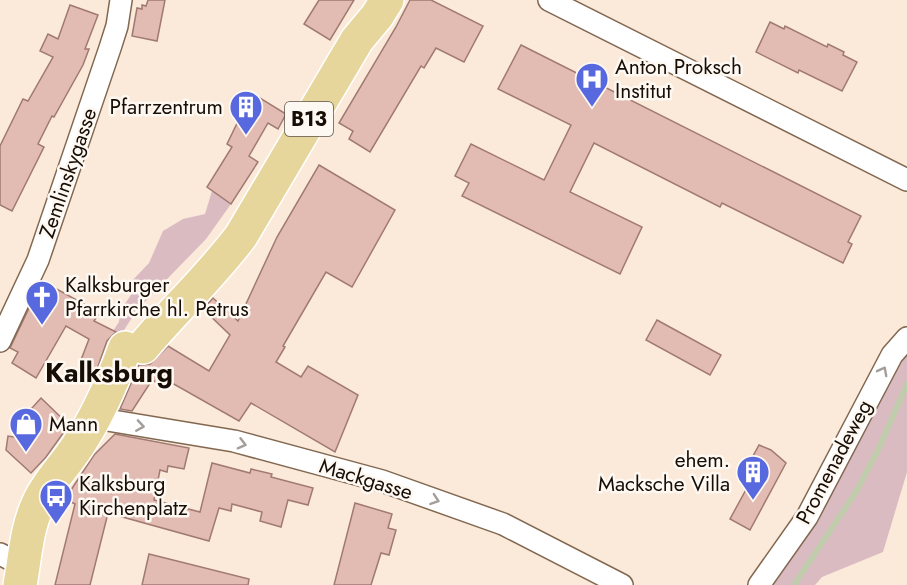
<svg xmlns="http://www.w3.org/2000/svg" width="907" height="585" viewBox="0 0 907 585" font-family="Jost,sans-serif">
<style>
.green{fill:#dbbbc2}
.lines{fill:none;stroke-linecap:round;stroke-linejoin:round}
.stream{stroke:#c0ccac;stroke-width:6}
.building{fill:#e2bcb2;stroke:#a07a71;stroke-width:1.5}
.minor-casing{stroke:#826850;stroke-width:24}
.primary-casing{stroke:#fff;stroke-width:36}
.minor{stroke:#fff;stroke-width:21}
.primary{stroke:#e6d69b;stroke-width:33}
.oneway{stroke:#a29e9b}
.labels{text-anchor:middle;stroke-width:5;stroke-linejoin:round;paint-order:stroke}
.shield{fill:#fef8f3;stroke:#5c544c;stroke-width:1.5}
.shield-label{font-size:20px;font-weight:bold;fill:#160d04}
.poi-label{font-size:21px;fill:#160d04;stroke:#fef8f3;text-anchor:start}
.street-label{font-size:21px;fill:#160d04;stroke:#fef8f3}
.district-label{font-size:27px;font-weight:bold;fill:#160d04;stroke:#fef8f3}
</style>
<rect width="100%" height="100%" fill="#fbe9d9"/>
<g class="green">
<polygon points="212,191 231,204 206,239 136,311 121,335 113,331 119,322 120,311 131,295 130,283 149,263 163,231 183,219 205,214"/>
<polygon points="907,349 907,472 883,552 822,577 815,585 773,585 815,521"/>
</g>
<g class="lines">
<polyline class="stream" points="794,585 856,492 879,448 907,384"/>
</g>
<g class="building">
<polygon points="148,0 165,0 157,41 132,36 137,8 142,9 142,5 146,6"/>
<polygon points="319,0 354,0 330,40 304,24"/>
<polygon points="410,0 431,0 483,26 464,62 436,48 424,68 421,66 370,152 349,139 353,131 339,123 396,27"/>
<polygon points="70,5 98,15 85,49 89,49 83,65 54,117 52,116 38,144 44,147 12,211 0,205 0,146 23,99 28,101 53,57 40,51 48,34 58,39"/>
<polygon points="770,22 784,29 785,26 827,47 828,44 844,52 843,55 857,62 842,91 799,70 798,73 756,52"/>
<polygon points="521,45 861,216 848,242 852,244 843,263 722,203 720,207 594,143 570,192 642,227 620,274 462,196 469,183 455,176 471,144 544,180 571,125 498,89"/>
<polygon points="250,92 286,114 278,129 268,123 249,156 258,162 231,204 207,187 232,147 227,144 244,109 242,108"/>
<polygon points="319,165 395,210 352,287 326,272 283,346 285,347 276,362 301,377 308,366 358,395 335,452 251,403 239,421 165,379 161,385 152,380 132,411 120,409 139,365 150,364 168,346 209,371 230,335 203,309 213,298 238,321 277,237"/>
<polygon points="42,281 84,304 83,307 98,315 94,321 116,332 107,341 96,372 79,365 89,339 66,326 36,378 12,363 18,352 10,348"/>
<polygon points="657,320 721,355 710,375 646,340"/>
<polygon points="41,398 69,425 46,457 31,473 6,450 8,436 20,438 22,419"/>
<polygon points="115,434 189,448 184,469 168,466 167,472 160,470 154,500 200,512 212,463 250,473 251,469 272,474 271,477 313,488 308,505 288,500 281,527 260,521 262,512 232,504 231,511 219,508 209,541 108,513 90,585 55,585 75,504 65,499 94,455"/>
<polygon points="759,445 771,450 786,463 750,530 730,519 755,473 746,469"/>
<polygon points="355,503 392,514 388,528 396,530 389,555 381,553 371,585 334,585"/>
<polygon points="149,554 249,579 248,585 142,585"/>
</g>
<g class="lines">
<g class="minor-casing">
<g id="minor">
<polyline points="549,0 907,180"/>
<polyline points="0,341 38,260 110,48 117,26 121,0"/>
<polyline points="95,418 234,441 382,481 503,524 622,585"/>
<polyline points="0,554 23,566"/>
<polyline points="759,585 807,517 892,355 907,338"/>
</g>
</g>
<g class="primary-casing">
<g id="primary">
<path d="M143,347C175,309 211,276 241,236L357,40L377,16L387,0"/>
<path d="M20,585C25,558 26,530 38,504C47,483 64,467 77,447C98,416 112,383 125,348"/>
</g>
</g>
<use href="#minor" class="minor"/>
<use href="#primary" class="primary"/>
</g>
<defs><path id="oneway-chevron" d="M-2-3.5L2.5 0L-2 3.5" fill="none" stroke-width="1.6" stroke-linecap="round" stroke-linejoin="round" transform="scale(1.5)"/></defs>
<g class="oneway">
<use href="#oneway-chevron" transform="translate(883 371) rotate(-62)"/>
<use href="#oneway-chevron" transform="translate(140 426) rotate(9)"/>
<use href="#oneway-chevron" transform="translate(242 444) rotate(15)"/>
<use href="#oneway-chevron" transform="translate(435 500) rotate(19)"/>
</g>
<defs>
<g id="hospital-pin" transform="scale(1.725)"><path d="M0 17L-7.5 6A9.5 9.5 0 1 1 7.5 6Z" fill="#5869df" stroke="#fef8f3"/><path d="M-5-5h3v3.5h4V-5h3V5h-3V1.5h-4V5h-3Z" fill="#fff"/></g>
<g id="building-pin" transform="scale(1.725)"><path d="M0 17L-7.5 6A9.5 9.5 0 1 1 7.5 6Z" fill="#5869df" stroke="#fef8f3"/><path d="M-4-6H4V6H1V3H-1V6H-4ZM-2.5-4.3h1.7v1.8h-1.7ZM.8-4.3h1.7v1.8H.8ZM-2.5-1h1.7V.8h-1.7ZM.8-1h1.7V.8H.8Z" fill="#fff"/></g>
<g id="church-pin" transform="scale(1.725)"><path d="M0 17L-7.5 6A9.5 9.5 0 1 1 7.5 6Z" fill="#5869df" stroke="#fef8f3"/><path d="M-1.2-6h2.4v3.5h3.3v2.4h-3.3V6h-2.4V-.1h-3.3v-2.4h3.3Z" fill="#fff"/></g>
<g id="shop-pin" transform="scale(1.725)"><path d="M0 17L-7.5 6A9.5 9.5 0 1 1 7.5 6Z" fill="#5869df" stroke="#fef8f3"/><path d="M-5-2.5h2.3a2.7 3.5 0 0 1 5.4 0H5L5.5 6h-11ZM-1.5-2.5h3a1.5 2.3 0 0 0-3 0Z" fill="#fff"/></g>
<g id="bus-pin" transform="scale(1.725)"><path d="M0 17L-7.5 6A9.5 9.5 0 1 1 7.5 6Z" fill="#5869df" stroke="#fef8f3"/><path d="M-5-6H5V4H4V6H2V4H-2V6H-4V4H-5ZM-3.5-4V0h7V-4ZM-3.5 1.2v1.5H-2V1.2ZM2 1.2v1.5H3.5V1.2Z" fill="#fff"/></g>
</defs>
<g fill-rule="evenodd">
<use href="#hospital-pin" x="592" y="79"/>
<use href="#building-pin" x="246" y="107"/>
<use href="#church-pin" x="42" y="297"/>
<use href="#shop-pin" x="26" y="424"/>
<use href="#building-pin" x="753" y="472"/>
<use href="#bus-pin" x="56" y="496"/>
</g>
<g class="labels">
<rect class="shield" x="285" y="102" width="48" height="34" rx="4.5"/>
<g class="shield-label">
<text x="309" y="126">B13</text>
</g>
<g class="poi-label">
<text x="615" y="74">Anton Proksch<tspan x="615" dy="24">Institut</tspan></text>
<text x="223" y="114" text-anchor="end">Pfarrzentrum</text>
<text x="65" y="292">Kalksburger<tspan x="65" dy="24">Pfarrkirche hl. Petrus</tspan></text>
<text x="49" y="431">Mann</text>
<text x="730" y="467" text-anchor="end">ehem.<tspan x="730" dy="24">Macksche Villa</tspan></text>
<text x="79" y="491">Kalksburg<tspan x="79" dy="24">Kirchenplatz</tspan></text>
</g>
<g class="street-label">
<text transform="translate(68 173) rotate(-71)" y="7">Zemlinskygasse</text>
<text transform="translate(834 462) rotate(-62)" y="7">Promenadeweg</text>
<text transform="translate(366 479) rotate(17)" y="7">Mackgasse</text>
</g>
<g class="district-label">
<text x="109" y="382">Kalksburg</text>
</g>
</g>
</svg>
